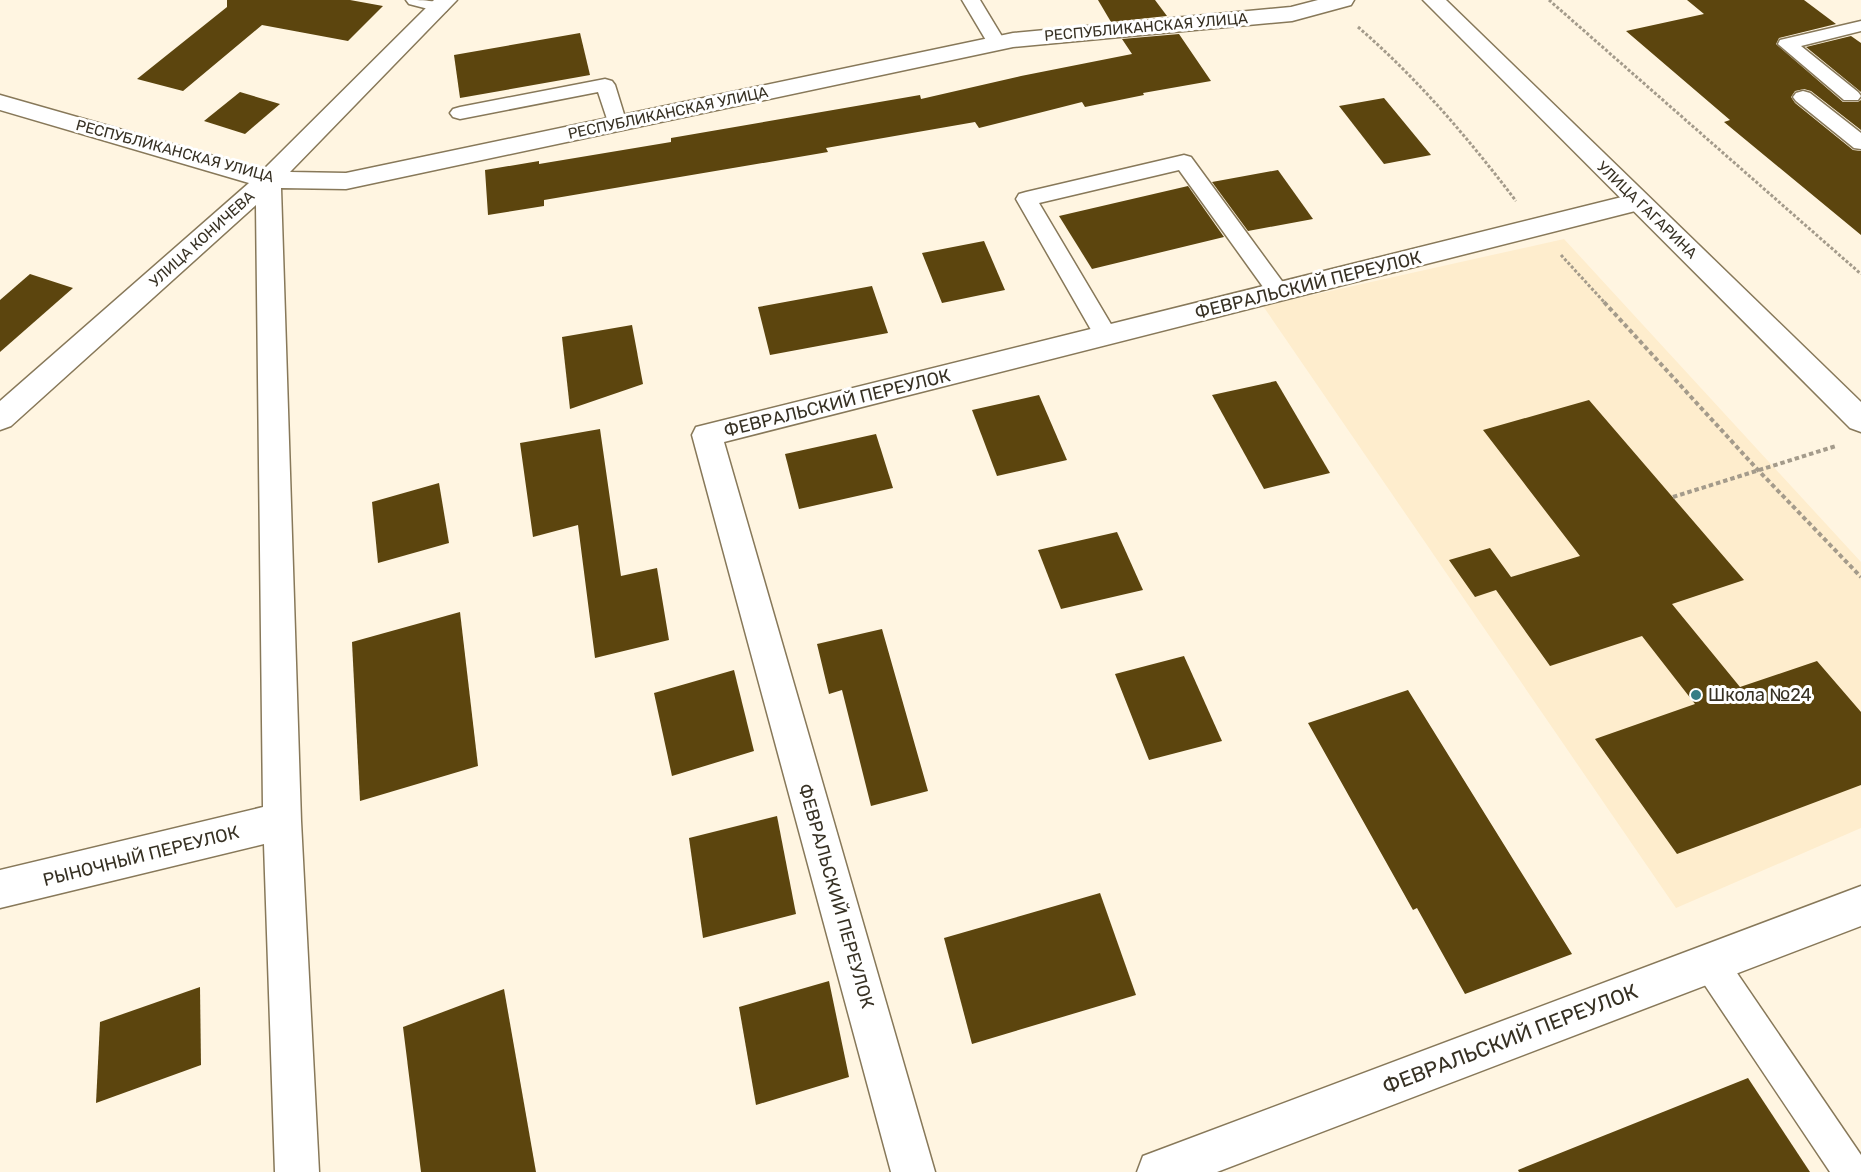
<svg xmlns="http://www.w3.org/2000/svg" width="1861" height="1172" viewBox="0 0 1861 1172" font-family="Rubik,sans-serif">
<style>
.built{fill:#feedcd}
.building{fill:#5c450e}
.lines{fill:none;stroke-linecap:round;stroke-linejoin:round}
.lane-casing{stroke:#877859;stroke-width:3}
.street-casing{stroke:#877859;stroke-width:3}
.secondary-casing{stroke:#877859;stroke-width:3}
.path-far1{stroke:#a49b8b;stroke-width:3;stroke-dasharray:3 2;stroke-linecap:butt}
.path{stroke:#a49b8b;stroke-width:4;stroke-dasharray:4.5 3;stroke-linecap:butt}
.lane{fill:#fff;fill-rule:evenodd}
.street{fill:#fff;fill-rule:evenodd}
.secondary{fill:#fff;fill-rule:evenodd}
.poi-dot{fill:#357d85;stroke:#fff;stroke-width:2}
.labels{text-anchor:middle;stroke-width:6;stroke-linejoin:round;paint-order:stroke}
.far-street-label{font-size:15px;fill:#373124;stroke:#fff}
.street-label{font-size:18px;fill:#373124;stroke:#fff}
.poi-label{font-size:18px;fill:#373124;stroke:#fff;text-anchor:start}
.near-street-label{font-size:21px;fill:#373124;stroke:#fff}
</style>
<rect width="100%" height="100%" fill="#fff5e1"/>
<polygon class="built" points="1564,239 1861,562 1861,828 1676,908 1263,306"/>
<g class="building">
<polygon points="227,0 350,0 383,6 348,41 262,25 183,91 137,79 227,7"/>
<polygon points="1098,0 1155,0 1167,16 1111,22"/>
<polygon points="1687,0 1804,0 1836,24 1779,38 1776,44 1843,102 1858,102 1861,100 1861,130 1811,91 1804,89 1795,91 1791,97 1795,103 1853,150 1861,151 1861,235 1724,122 1730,120 1626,31 1704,14"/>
<polygon points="580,33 590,75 460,98 454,55"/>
<polygon points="1179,34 1211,81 1143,93 1144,95 1085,107 1082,102 979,128 975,122 826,148 828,152 544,200 544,206 488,215 485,170 539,161 539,164 671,142 671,138 920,95 921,99 1021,76 1132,54 1122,39"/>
<polygon points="1851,36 1861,43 1861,92 1806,47"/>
<polygon points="240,92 280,104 245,134 204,121"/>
<polygon points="1384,98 1431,155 1384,164 1339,106"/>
<polygon points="1278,170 1313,219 1248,231 1212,182"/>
<polygon points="1188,186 1224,237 1092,269 1059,216"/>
<polygon points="984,241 1005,290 942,303 922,253"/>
<polygon points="30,274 73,288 0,352 0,300"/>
<polygon points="872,286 888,333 770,355 758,307"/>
<polygon points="632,325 643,384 570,409 562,337"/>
<polygon points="1276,381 1330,473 1264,489 1212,395"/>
<polygon points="1039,395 1067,460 997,476 972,410"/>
<polygon points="1589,400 1744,580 1672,604 1740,687 1817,661 1861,712 1861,785 1677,854 1595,739 1695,704 1642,636 1550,666 1496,590 1475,597 1449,560 1490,548 1511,577 1580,556 1483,430"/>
<polygon points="600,429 621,576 657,568 669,640 595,658 578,525 533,537 520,443"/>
<polygon points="876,434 893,488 799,509 785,454"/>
<polygon points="439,483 449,543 378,563 372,502"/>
<polygon points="1117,532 1143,590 1061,609 1038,550"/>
<polygon points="460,612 478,766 360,801 352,642"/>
<polygon points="882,629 928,791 871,806 842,690 829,694 817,644"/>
<polygon points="1184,656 1222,741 1149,760 1115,674"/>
<polygon points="734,670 754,751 672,776 654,693"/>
<polygon points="1408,690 1516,864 1572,954 1465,994 1417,908 1413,910 1308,723"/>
<polygon points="777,816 796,914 703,938 689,838"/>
<polygon points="1100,893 1136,995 972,1044 944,938"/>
<polygon points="829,981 849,1077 756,1105 739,1007"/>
<polygon points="200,987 201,1065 96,1103 100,1022"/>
<polygon points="504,989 536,1172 421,1172 403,1027"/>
<polygon points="1748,1078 1810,1172 1519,1172 1518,1170"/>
</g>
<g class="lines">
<g class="lane-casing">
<g id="lane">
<path d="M406,0C419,0 440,0 449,7L446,11L440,12L409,4Z"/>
<polygon points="962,0 980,0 1006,43 1004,47 990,47"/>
<polygon points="1861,21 1861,31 1801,46 1858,92 1861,96 1858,100 1844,100 1778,44 1780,40"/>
<polygon points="605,79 612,81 615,85 627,124 624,128 617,130 610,128 598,92 460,119 453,117 450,113 453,109 460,107"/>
<polygon points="1803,91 1810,93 1861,133 1861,149 1854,148 1796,101 1793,97 1796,93"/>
<polygon points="1184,155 1191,157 1290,292 1287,298 1279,300 1271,298 1179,170 1039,203 1118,336 1114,342 1106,344 1098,342 1016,199 1019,194 1026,192"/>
<polygon points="1710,947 1722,951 1861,1155 1861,1172 1830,1172 1698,975 1694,963 1698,951"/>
</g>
</g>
<g class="street-casing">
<g id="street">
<polygon points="434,0 457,0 290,172 346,173 1013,33 1291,7 1318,0 1354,0 1351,5 1292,21 1013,47 346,189 281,188 301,821 319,1172 275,1172 264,844 0,908 0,870 263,807 256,205 11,426 0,430 0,401 249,183 0,110 0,95 263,170"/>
<polygon points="1638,193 1647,196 1651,202 1647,208 724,442 935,1172 891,1172 692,435 696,427"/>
<polygon points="1861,886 1861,926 1217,1172 1137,1172 1143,1156 1159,1150"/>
</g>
</g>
<g class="secondary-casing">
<polygon id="secondary" points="1423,0 1446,0 1861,402 1861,432 1850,428"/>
</g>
<g class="path-far1">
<polyline points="1549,0 1861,274"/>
<path d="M1358,27C1418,79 1468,138 1516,201"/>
<polyline points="1561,255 1605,303"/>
</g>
<g class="path">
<polyline points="1604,302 1758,470 1861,577"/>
<polyline points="1673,497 1836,446"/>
</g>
<use href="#lane" class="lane"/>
<use href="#street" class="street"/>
<use href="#secondary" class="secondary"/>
</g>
<circle class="poi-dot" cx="1696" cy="695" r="6"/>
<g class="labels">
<g class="far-street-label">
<text transform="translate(1146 27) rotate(-5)" y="5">РЕСПУБЛИКАНСКАЯ УЛИЦА</text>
<text transform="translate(668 113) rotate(-12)" y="5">РЕСПУБЛИКАНСКАЯ УЛИЦА</text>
<text transform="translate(175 151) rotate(15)" y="5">РЕСПУБЛИКАНСКАЯ УЛИЦА</text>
<text transform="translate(1647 210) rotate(44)" y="5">УЛИЦА ГАГАРИНА</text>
<text transform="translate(202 239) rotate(-42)" y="5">УЛИЦА КОНИЧЕВА</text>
</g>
<g class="street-label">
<text transform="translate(1308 285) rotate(-14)" y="6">ФЕВРАЛЬСКИЙ ПЕРЕУЛОК</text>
<text transform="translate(837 403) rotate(-14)" y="6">ФЕВРАЛЬСКИЙ ПЕРЕУЛОК</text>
<text transform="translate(141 856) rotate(-14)" y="6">РЫНОЧНЫЙ ПЕРЕУЛОК</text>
<text transform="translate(836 896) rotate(74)" y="6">ФЕВРАЛЬСКИЙ ПЕРЕУЛОК</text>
</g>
<g class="poi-label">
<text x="1708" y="701">Школа №24</text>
</g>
<g class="near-street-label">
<text transform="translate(1510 1039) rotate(-21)" y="7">ФЕВРАЛЬСКИЙ ПЕРЕУЛОК</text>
</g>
</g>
</svg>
